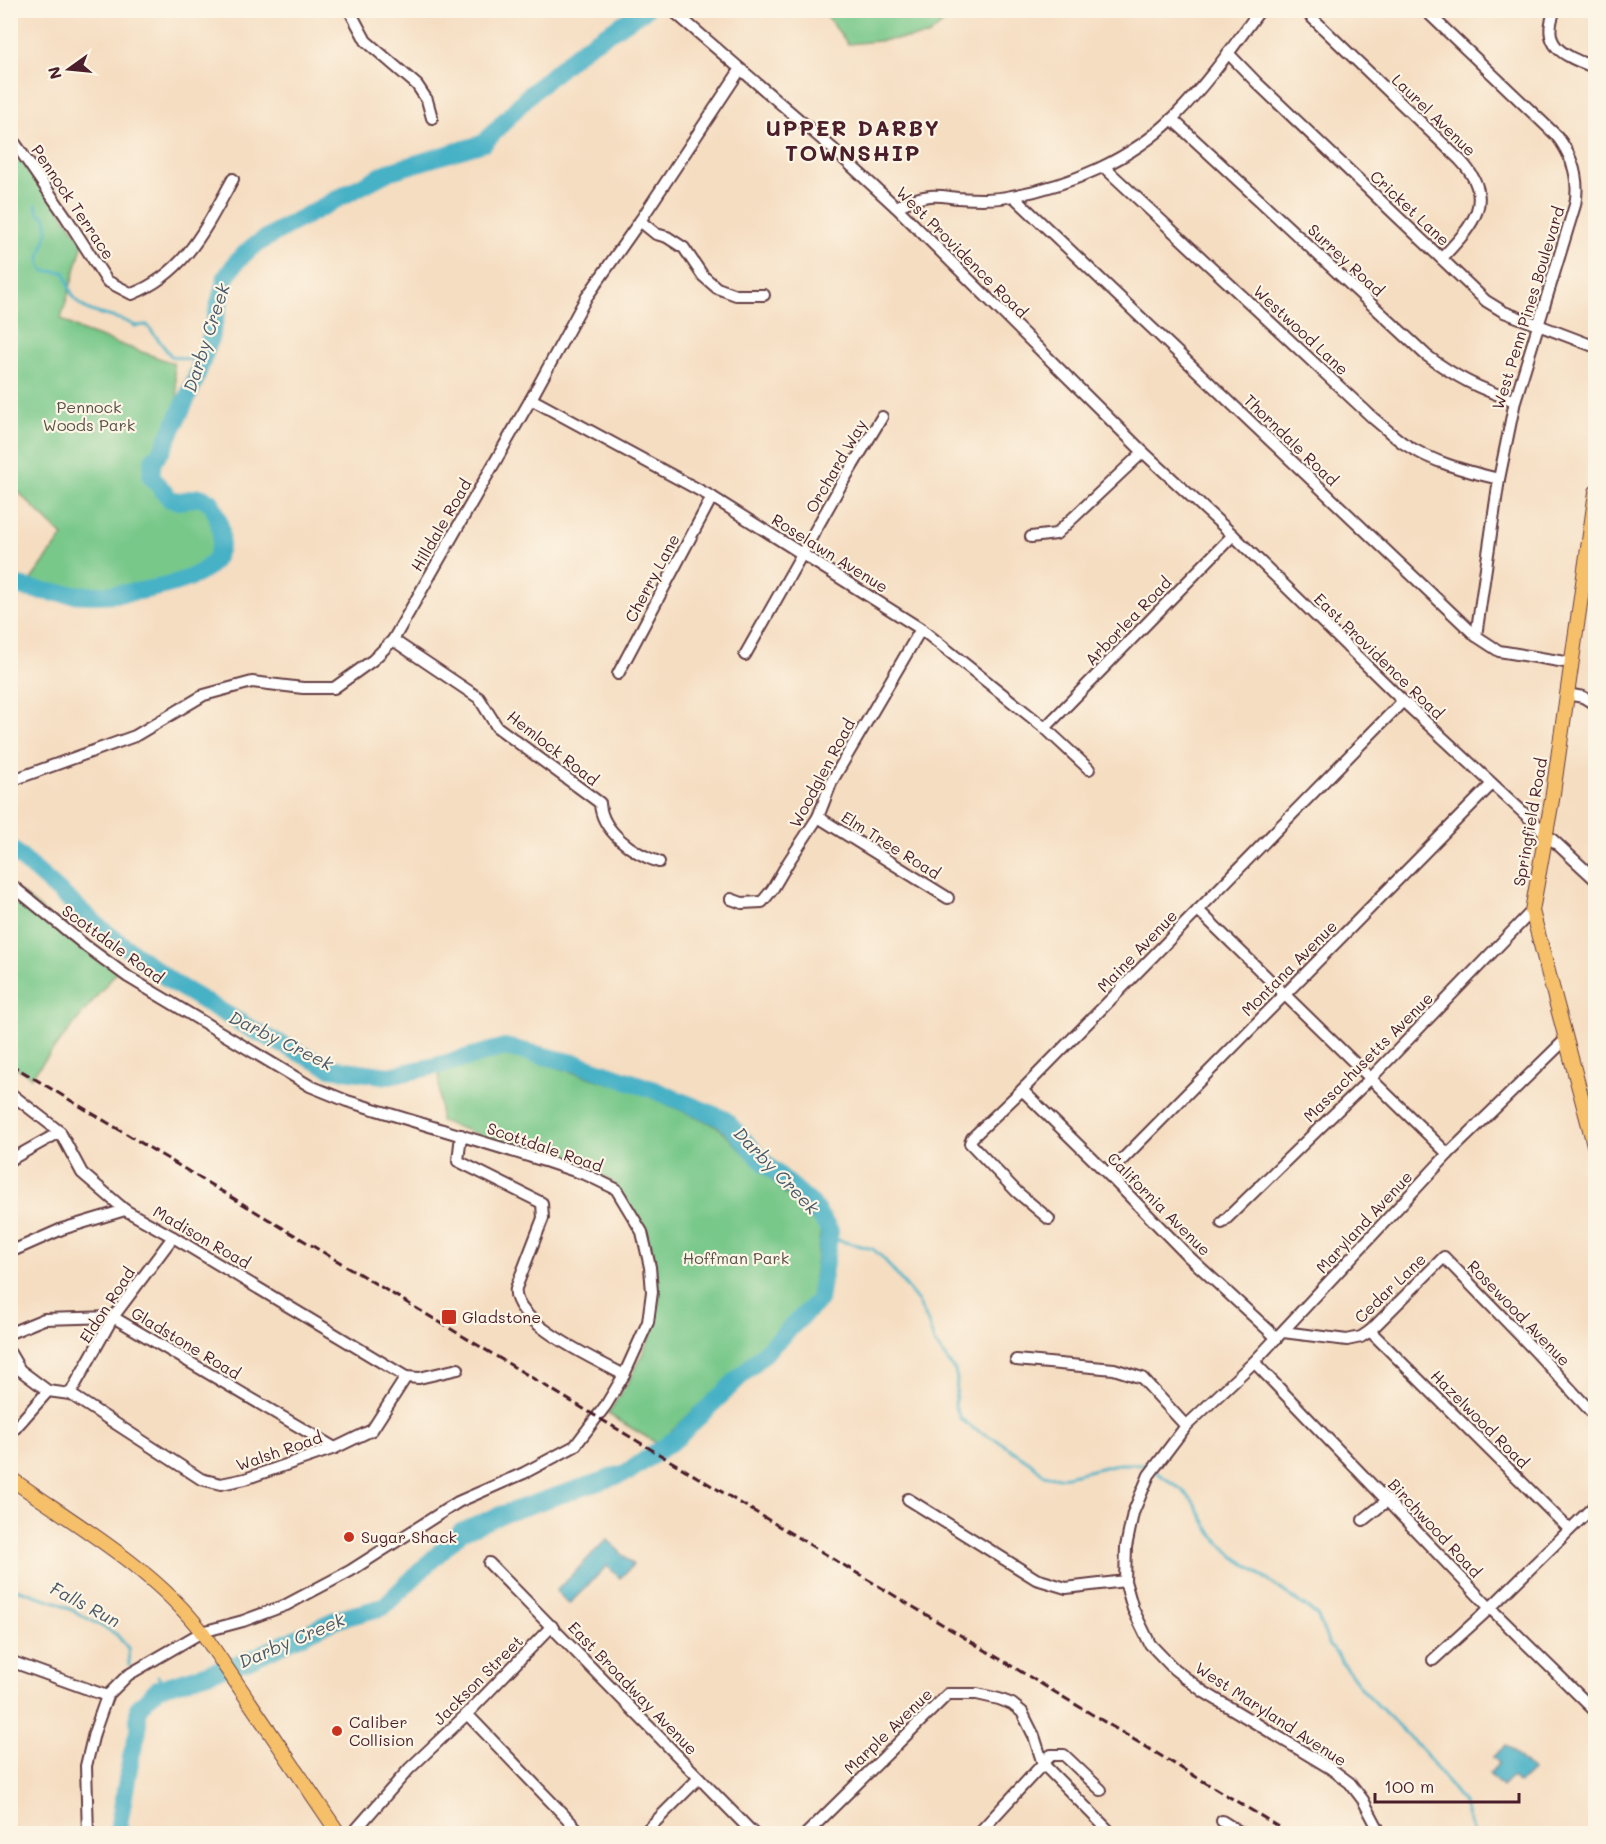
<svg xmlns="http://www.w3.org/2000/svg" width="1606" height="1844" viewBox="0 0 1606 1844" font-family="Mali,sans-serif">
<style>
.green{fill:#78c88a;stroke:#61745a;stroke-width:1.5}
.water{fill:#47b1c6;stroke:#486878;stroke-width:1.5}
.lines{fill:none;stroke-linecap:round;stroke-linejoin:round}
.stream{stroke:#47b1c6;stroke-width:3}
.river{stroke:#47b1c6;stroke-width:18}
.minor-casing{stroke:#643c42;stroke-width:14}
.major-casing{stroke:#643c42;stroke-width:16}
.minor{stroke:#fff;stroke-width:10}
.major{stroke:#f6c06b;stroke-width:14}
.rail{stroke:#4a1f2b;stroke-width:3;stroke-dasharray:9 4.5;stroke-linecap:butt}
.poi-dot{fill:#c8321e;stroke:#fcf5e5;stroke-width:2}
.labels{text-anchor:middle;stroke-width:4.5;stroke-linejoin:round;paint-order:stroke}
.street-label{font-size:16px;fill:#4a1f2b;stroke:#fcf5e5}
.park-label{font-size:16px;fill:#585248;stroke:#fcf5e5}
.poi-label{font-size:16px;fill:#4a1f2b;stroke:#fcf5e5;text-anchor:start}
.water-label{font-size:18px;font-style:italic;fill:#495969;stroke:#fcf5e5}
.district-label{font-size:22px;font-weight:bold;letter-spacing:1.5px;fill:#4a1f2b;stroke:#fcf5e5}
</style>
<rect width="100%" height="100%" fill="#fcf5e5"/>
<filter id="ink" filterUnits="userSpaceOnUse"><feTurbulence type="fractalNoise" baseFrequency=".0167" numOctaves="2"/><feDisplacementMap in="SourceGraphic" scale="12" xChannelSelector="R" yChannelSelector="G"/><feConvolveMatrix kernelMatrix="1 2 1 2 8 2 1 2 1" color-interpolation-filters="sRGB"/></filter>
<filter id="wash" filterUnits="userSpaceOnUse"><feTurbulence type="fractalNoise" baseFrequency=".008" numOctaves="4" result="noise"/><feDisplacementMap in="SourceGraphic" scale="24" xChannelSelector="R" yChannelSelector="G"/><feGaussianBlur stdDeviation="1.35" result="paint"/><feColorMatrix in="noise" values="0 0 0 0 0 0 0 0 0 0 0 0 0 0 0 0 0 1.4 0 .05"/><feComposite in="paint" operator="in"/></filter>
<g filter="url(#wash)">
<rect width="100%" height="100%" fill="#f5ddc1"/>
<g class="green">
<polygon points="823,11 958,11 928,36 848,44"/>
<path d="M18,148L83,243L61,319L80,330L173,363L180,413L163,449L153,460L151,476C156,483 164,496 171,499C183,504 193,494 211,502C216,513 222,525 222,537C222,591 119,597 80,595C62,594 43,590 25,588L63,536L11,485L10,162Z"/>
<polygon points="10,884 118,970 31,1077 11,1064"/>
<polygon points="505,1052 639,1092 717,1126 821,1229 811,1299 658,1444 608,1414 633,1374 652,1333 659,1299 653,1253 645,1232 611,1180 440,1121 439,1069"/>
</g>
<g class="water">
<polygon points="607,1539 633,1565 620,1578 607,1566 569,1604 556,1591"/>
<polygon points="1506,1745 1532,1771 1519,1783 1512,1777 1502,1787 1489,1774 1499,1763 1493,1757"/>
</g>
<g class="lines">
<g class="stream">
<path d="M36,205L38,213L45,216C47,224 48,229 46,237C44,249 34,260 44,271L64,272C69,280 68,287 72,294C85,319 115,312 135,326L147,325L171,356L202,362"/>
<polyline points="829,1238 873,1249 884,1259 917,1300 928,1322 934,1342 955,1371 957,1379 955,1407 960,1418 974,1429 997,1440 1031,1463 1044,1475 1059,1478 1117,1464 1144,1464 1151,1468"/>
<polyline points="1156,1472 1182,1490 1193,1501 1212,1534 1231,1554 1317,1615 1329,1644 1363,1690 1425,1753 1464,1804 1473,1834"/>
<polyline points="10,1587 59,1603 116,1634 128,1648 129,1665"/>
<polyline points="158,1676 165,1687"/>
</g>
<g class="river">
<path d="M10,584C64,599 125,599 178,582C194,577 214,569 219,550C225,534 218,517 211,502L200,497L179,501L170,499L151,476L153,460L163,449L194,383L209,342L226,277L237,261L252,247L283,228L388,172L484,143L528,96L584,48L645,10"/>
<polyline points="10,848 104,931 175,984 253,1030 330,1068 389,1076 440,1065 505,1047 579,1064 652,1089 724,1119 766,1164 812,1204 830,1231 819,1300 677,1438 628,1472 500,1515 461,1532 383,1607 335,1620 247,1661 157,1689 138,1708 138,1731 131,1757 119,1824 119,1834"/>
</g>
</g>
</g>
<g filter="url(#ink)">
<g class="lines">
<g class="minor-casing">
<g id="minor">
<polyline points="352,10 352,15 366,41 417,85 427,100 432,118"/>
<polyline points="672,10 832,148 896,207 1143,452 1233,535 1403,701 1596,880"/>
<path d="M1304,10L1460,160C1498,200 1472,226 1442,258"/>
<path d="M1425,10L1557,136C1573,157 1580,179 1575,205L1515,401L1499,479L1476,636"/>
<path d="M1555,10C1539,48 1566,56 1596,68"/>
<polyline points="1228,53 1257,83 1486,301 1504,312 1596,347"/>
<path d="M1172,119L1426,355C1457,378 1478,388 1515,401"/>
<path d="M10,136L66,217L107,281L132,294C186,273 206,227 233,179"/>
<path d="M1104,167L1374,419C1384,427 1393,436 1403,443C1432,462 1465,471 1499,479"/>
<polyline points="1013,196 1476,636 1499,651 1571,663"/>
<path d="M896,207C907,202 918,197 930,196C939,195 949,197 958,198C976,199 994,200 1012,196C1071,185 1131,160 1174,117C1206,85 1233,47 1260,10"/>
<polyline points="640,221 656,234 667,237 684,248 703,276 717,288 736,295 764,295"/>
<polyline points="531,399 712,497 921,629 1045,728 1089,769"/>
<polyline points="1031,537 1056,534 1143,452"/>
<path d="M393,640L479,698L497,727L600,803C601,831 634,854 659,862"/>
<polyline points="745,655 842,483 882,417"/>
<polyline points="618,674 712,497"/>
<polyline points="1567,694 1583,697 1596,705"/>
<polyline points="1045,728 1233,535"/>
<polyline points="10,781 135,736 204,695 252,682 303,688 334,688 373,660 393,640 531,399 586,298 640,221 740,70"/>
<polyline points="818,817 948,898"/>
<polyline points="10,884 86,946 128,977 310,1086 347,1101 548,1162 587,1175 616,1189 642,1232 650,1267 652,1292 648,1322 624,1375 606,1405 575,1446 524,1473 458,1502 350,1571 286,1605 243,1621 202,1632 128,1675 107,1696 94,1733 86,1766 88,1834"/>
<polyline points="731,899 742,903 762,902 772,890 789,861 818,817 832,781 921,629"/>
<polyline points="1198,910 1448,1154"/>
<polyline points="1022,1090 1108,1174 1188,1256 1277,1338"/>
<polyline points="10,1093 60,1132 82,1173 125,1210 173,1237 406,1377"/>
<path d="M461,1135L458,1161L542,1203L543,1218L516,1288C510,1322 599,1361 624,1375"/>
<polyline points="10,1160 60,1132"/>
<polyline points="1108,1174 1492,784"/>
<polyline points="1049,1219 1017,1192 970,1143 972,1138 1022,1090 1403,701"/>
<polyline points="1222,1223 1371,1078 1532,911"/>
<polyline points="10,1252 62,1229 125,1210"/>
<polyline points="1370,1331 1569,1529"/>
<polyline points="1283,1332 1347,1340 1361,1337 1370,1331 1444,1257 1537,1353 1596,1417"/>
<polyline points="10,1333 44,1319 113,1317 335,1448"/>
<polyline points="10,1353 20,1370 48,1391 70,1394 201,1479 221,1484 245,1479 335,1448 372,1430 406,1377 419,1378 458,1369"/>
<polyline points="1016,1360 1114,1369 1142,1378 1186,1426"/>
<polyline points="1254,1362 1490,1608 1596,1712"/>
<polyline points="70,1394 113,1317 173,1237"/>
<polyline points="10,1434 48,1391"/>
<polyline points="908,1499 1036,1579 1066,1588 1125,1581"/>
<polyline points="1363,1520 1388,1500"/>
<polyline points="489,1563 754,1834"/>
<polyline points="1433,1660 1490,1608 1596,1504"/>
<polyline points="10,1661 107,1696"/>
<polyline points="467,1714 582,1834"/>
<polyline points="1222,1821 1243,1834"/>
<polyline points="644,1833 699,1778"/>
<polyline points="352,1834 409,1769 467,1714 552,1626"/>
<polyline points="806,1834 948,1694 977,1694 999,1699 1012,1704 1022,1712 1034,1736 1043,1764 1112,1834"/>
<polyline points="978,1834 1051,1755 1064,1755 1101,1790"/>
<polyline points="1381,1834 1363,1800 1350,1783 1330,1768 1204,1692 1174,1669 1150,1644 1133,1609 1125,1581 1126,1547 1133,1513 1149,1475 1186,1426 1254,1362 1448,1154 1566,1039"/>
</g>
</g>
<g class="major-casing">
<g id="major">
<polyline points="1596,492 1552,800 1532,911 1596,1152"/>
<path d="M10,1478C75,1524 154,1569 202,1632L339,1834"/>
</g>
</g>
<use href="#minor" class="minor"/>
<use href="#major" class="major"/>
<polyline class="rail" points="10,1064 1291,1834"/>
</g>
</g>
<g class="poi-dot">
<rect x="441" y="1309" width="16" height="16" rx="3"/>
<circle cx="349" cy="1537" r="6"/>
<circle cx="337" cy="1731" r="6"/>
</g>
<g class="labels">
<g class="street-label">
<text transform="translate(1434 115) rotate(44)" y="6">Laurel Avenue</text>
<text transform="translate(73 202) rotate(56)" y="6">Pennock Terrace</text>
<text transform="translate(1410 208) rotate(43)" y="6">Cricket Lane</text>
<text transform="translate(962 252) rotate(45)" y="6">West Providence Road</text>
<text transform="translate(1346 260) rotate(43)" y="6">Surrey Road</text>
<text transform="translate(1528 308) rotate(-73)" y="6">West Penn Pines Boulevard</text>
<text transform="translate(1301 330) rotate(43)" y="6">Westwood Lane</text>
<text transform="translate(1291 440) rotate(44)" y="6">Thorndale Road</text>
<text transform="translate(836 466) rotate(-60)" y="6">Orchard Way</text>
<text transform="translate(441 525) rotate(-60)" y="6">Hilldale Road</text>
<text transform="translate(830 553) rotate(32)" y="6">Roselawn Avenue</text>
<text transform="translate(652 578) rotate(-62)" y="6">Cherry Lane</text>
<text transform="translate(1128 621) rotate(-46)" y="6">Arborlea Road</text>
<text transform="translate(1379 656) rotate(44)" y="6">East Providence Road</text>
<text transform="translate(553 748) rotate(38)" y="6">Hemlock Road</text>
<text transform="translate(822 773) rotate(-62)" y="6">Woodglen Road</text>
<text transform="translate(1530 822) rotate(-80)" y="6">Springfield Road</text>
<text transform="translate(891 845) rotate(32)" y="6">Elm Tree Road</text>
<text transform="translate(113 944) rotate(36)" y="6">Scottdale Road</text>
<text transform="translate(1137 951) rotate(-46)" y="6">Maine Avenue</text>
<text transform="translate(1289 968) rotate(-45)" y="6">Montana Avenue</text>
<text transform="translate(1368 1057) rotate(-45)" y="6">Massachusetts Avenue</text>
<text transform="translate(545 1147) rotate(19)" y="6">Scottdale Road</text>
<text transform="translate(1159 1204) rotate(45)" y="6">California Avenue</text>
<text transform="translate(1364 1222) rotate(-47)" y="6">Maryland Avenue</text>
<text transform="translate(202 1237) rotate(30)" y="6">Madison Road</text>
<text transform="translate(1390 1288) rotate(-44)" y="6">Cedar Lane</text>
<text transform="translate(107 1305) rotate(-57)" y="6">Eldon Road</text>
<text transform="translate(1519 1313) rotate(46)" y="6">Rosewood Avenue</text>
<text transform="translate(186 1343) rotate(31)" y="6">Gladstone Road</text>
<text transform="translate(1480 1419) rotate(45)" y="6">Hazelwood Road</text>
<text transform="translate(279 1451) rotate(-19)" y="6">Walsh Road</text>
<text transform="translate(1435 1528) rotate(47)" y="6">Birchwood Road</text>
<text transform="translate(478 1680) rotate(-45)" y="6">Jackson Street</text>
<text transform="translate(633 1688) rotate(46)" y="6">East Broadway Avenue</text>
<text transform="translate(1271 1714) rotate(33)" y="6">West Maryland Avenue</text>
<text transform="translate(888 1731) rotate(-44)" y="6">Marple Avenue</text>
</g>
<g class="park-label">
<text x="89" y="413">Pennock<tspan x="89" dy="18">Woods Park</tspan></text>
<text x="736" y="1264">Hoffman Park</text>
</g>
<g class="poi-label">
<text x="462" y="1323">Gladstone</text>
<text x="361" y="1543">Sugar Shack</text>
<text x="349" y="1728">Caliber<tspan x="349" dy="18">Collision</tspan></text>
</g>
<g class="water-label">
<text transform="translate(207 338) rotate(-72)" y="6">Darby Creek</text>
<text transform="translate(281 1041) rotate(26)" y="6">Darby Creek</text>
<text transform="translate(776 1171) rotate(46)" y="6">Darby Creek</text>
<text transform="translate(85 1605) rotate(28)" y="6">Falls Run</text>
<text transform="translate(292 1641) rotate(-23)" y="6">Darby Creek</text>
</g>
<g class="district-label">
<text x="853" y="136">UPPER DARBY<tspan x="853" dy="25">TOWNSHIP</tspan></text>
</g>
</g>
<rect width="1606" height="1844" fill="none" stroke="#fcf5e5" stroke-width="36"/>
<g transform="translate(69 69) rotate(255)" stroke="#fcf5e5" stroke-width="4.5" paint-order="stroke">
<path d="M0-4.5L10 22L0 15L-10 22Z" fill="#4a1f2b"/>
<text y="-9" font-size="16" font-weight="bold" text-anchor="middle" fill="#4a1f2b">N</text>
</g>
<path d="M1375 1793v9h144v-9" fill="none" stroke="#4a1f2b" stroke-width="3"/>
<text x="1384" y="1793" font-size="18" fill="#4a1f2b" stroke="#fcf5e5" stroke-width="4.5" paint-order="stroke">100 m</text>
</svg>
